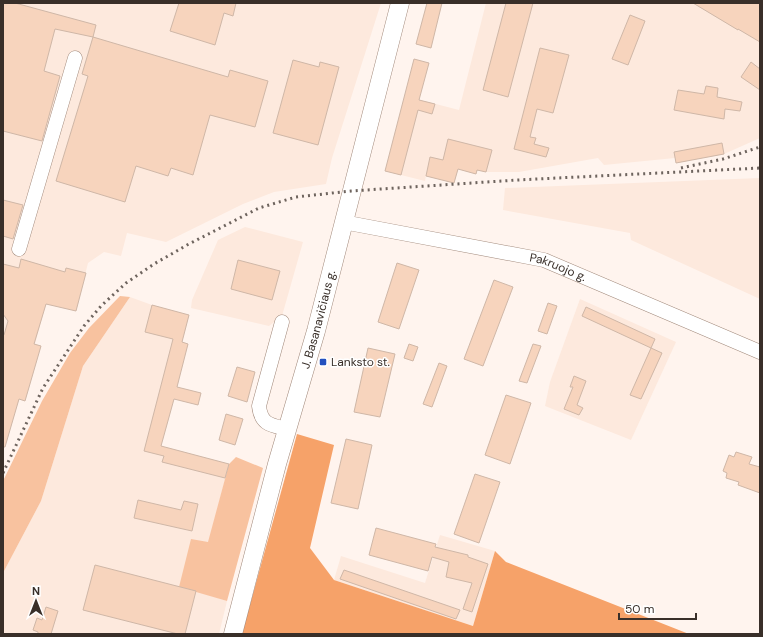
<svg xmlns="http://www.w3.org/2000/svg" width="763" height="637" viewBox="0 0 763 637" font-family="'DM Sans',sans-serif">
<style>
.built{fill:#fde9dd}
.green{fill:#f8c29f}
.forest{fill:#f6a269}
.building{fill:#f7d4bd;stroke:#cfb7a7}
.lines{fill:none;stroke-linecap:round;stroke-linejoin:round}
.minor-casing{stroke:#a1897b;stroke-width:15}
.major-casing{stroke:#a1897b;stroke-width:19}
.minor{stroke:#fff;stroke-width:14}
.major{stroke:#fff;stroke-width:18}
.rail{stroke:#6e645e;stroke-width:3;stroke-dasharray:2 4;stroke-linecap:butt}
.poi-dot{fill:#2450be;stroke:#fff;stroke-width:1.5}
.labels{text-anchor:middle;stroke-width:3;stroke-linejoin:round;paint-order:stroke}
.street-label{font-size:12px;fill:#392f29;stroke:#fff}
.poi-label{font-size:12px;fill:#392f29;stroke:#fff;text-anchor:start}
</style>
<rect width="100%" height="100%" fill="#fff4ee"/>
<g class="built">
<polygon points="3,3 381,3 332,158 326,184 274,192 243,204 166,242 127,233 121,256 104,252 88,263 76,311 46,304 35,344 41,346 25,401 19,399 5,447 3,446"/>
<polygon points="486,3 760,3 760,138 724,154 676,163 675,158 604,165 598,158 519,172 487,172 478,170 476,174 458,169 454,183 426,176 425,181 385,171 405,96 459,110"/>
<polygon points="760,178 760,299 631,240 630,233 503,210 505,188"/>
<polygon points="245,227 303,242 282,316 269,326 191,308 192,300 218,240"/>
<polygon points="130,297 152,305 189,315 182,342 188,344 161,446 229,464 196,591 227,601 219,634 3,634 3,573 41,501 83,366"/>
<polygon points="580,299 676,342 631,440 545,406 550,382"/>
<polygon points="440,535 495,551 473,626 334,580 341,556 425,583"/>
</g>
<g class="green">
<polygon points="120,296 130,297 83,366 41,501 3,573 3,481 42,401 70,353 89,328"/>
<polygon points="236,457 263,468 227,601 179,587 191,539 208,542 229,464"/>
</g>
<polygon class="forest" points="297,434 334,445 310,548 334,580 473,626 495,551 506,562 689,634 242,634"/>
<g class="building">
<polygon points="3,3 15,3 96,25 93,37 55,29 44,71 60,76 42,141 3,131"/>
<polygon points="179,3 236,3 233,16 224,13 215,45 170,31"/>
<polygon points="427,3 442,3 431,48 416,44"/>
<polygon points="506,3 533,3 508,97 483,90"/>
<polygon points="693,3 760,3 760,42 738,29 738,30"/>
<polygon points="630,15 645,21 628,65 612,59"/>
<polygon points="93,37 228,77 230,70 268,81 255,127 210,115 193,175 171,168 168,176 136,166 125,202 56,181 88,76 82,74"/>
<polygon points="540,48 569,55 553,113 537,109 530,137 536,138 534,144 549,148 546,157 514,149"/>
<polygon points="414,59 429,63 419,100 435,104 432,114 418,110 401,175 385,171"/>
<polygon points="293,60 319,67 320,62 339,67 318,145 273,133"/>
<polygon points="751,62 760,69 760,90 741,77"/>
<polygon points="706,86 718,88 717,97 742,102 740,111 725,109 724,119 674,110 678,90 704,94"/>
<polygon points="448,139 492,150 486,172 477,170 476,174 458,169 454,183 426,176 430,157 443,160"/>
<polygon points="722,143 724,154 676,163 674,152"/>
<polygon points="3,200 23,205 13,239 3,236"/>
<polygon points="21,259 65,272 66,268 86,273 76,311 46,304 34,344 41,346 25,401 19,399 5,447 3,447 3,334 4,335 8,321 3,314 3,264 19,268"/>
<polygon points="238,260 280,271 272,300 231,289"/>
<polygon points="397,263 419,270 399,329 378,322"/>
<polygon points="494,280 513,287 483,366 464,359"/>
<polygon points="548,303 557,306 547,334 538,331"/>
<polygon points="152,305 189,315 182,342 188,344 177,387 201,393 198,405 174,399 161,446 229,464 225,478 162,462 164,456 144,451 173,339 145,332"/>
<polygon points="586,307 655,339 651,348 582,316"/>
<polygon points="409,344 418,347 413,361 404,358"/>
<polygon points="533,344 541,346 527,383 519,381"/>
<polygon points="368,348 395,354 380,417 354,412"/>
<polygon points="651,348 662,353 641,399 630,395"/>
<polygon points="439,363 447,366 432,407 423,404"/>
<polygon points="237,367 255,372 247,402 228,396"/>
<polygon points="574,376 586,381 577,405 583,408 579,415 564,409 573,387 570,387"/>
<polygon points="506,395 531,403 510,464 485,455"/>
<polygon points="226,414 243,419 235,445 219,440"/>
<polygon points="346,439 372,445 358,509 331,503"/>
<polygon points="736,452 752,457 749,464 760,467 760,493 738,485 739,482 726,478 727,473 723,471 729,455 734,457"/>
<polygon points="475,474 500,482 479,543 454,534"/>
<polygon points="138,500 181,510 184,501 198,504 192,531 134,518"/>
<polygon points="376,528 436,544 435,547 468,555 468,557 488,564 472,612 463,609 472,583 446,577 449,562 432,557 428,571 369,555"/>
<polygon points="95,565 196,591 185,634 178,634 83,610"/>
<polygon points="344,570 460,610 456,619 340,579"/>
<polygon points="46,607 58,611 51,634 38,634 38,632 33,630 37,618 42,620"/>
</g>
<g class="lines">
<g class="minor-casing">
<g id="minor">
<path id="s1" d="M343,222L544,260L760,352"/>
<polyline points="19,249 75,58"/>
<path d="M282,322L259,406C261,425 271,425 287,429"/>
</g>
</g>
<g class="major-casing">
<g id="major">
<path id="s2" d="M233,634L277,464L316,331L400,3"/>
</g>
</g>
<use href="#minor" class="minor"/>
<use href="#major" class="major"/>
<g class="rail">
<polyline points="681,168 723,159 760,147"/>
<polyline points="3,473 43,388 84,326 101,306 126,283 154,264 187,245 259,208 296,197 351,191 517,180 760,168"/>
</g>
</g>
<rect class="poi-dot" x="319" y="358" width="8" height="8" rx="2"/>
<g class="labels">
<g class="street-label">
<text dy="4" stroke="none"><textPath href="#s1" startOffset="220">Pakruojo g.</textPath></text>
<text dy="4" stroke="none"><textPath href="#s2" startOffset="326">J. Basanavičiaus g.</textPath></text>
</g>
<g class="poi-label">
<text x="331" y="366">Lanksto st.</text>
</g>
</g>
<rect width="763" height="637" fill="none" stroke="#392f29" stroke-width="8"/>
<g transform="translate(36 601)" stroke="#ffffff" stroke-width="3" paint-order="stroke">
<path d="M0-3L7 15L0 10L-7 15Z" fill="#392f29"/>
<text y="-6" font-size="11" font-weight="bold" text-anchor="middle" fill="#392f29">N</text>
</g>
<path d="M619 613v6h77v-6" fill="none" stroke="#392f29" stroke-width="2"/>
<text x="625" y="613" font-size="12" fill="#392f29" stroke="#ffffff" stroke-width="3" paint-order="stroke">50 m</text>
</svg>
